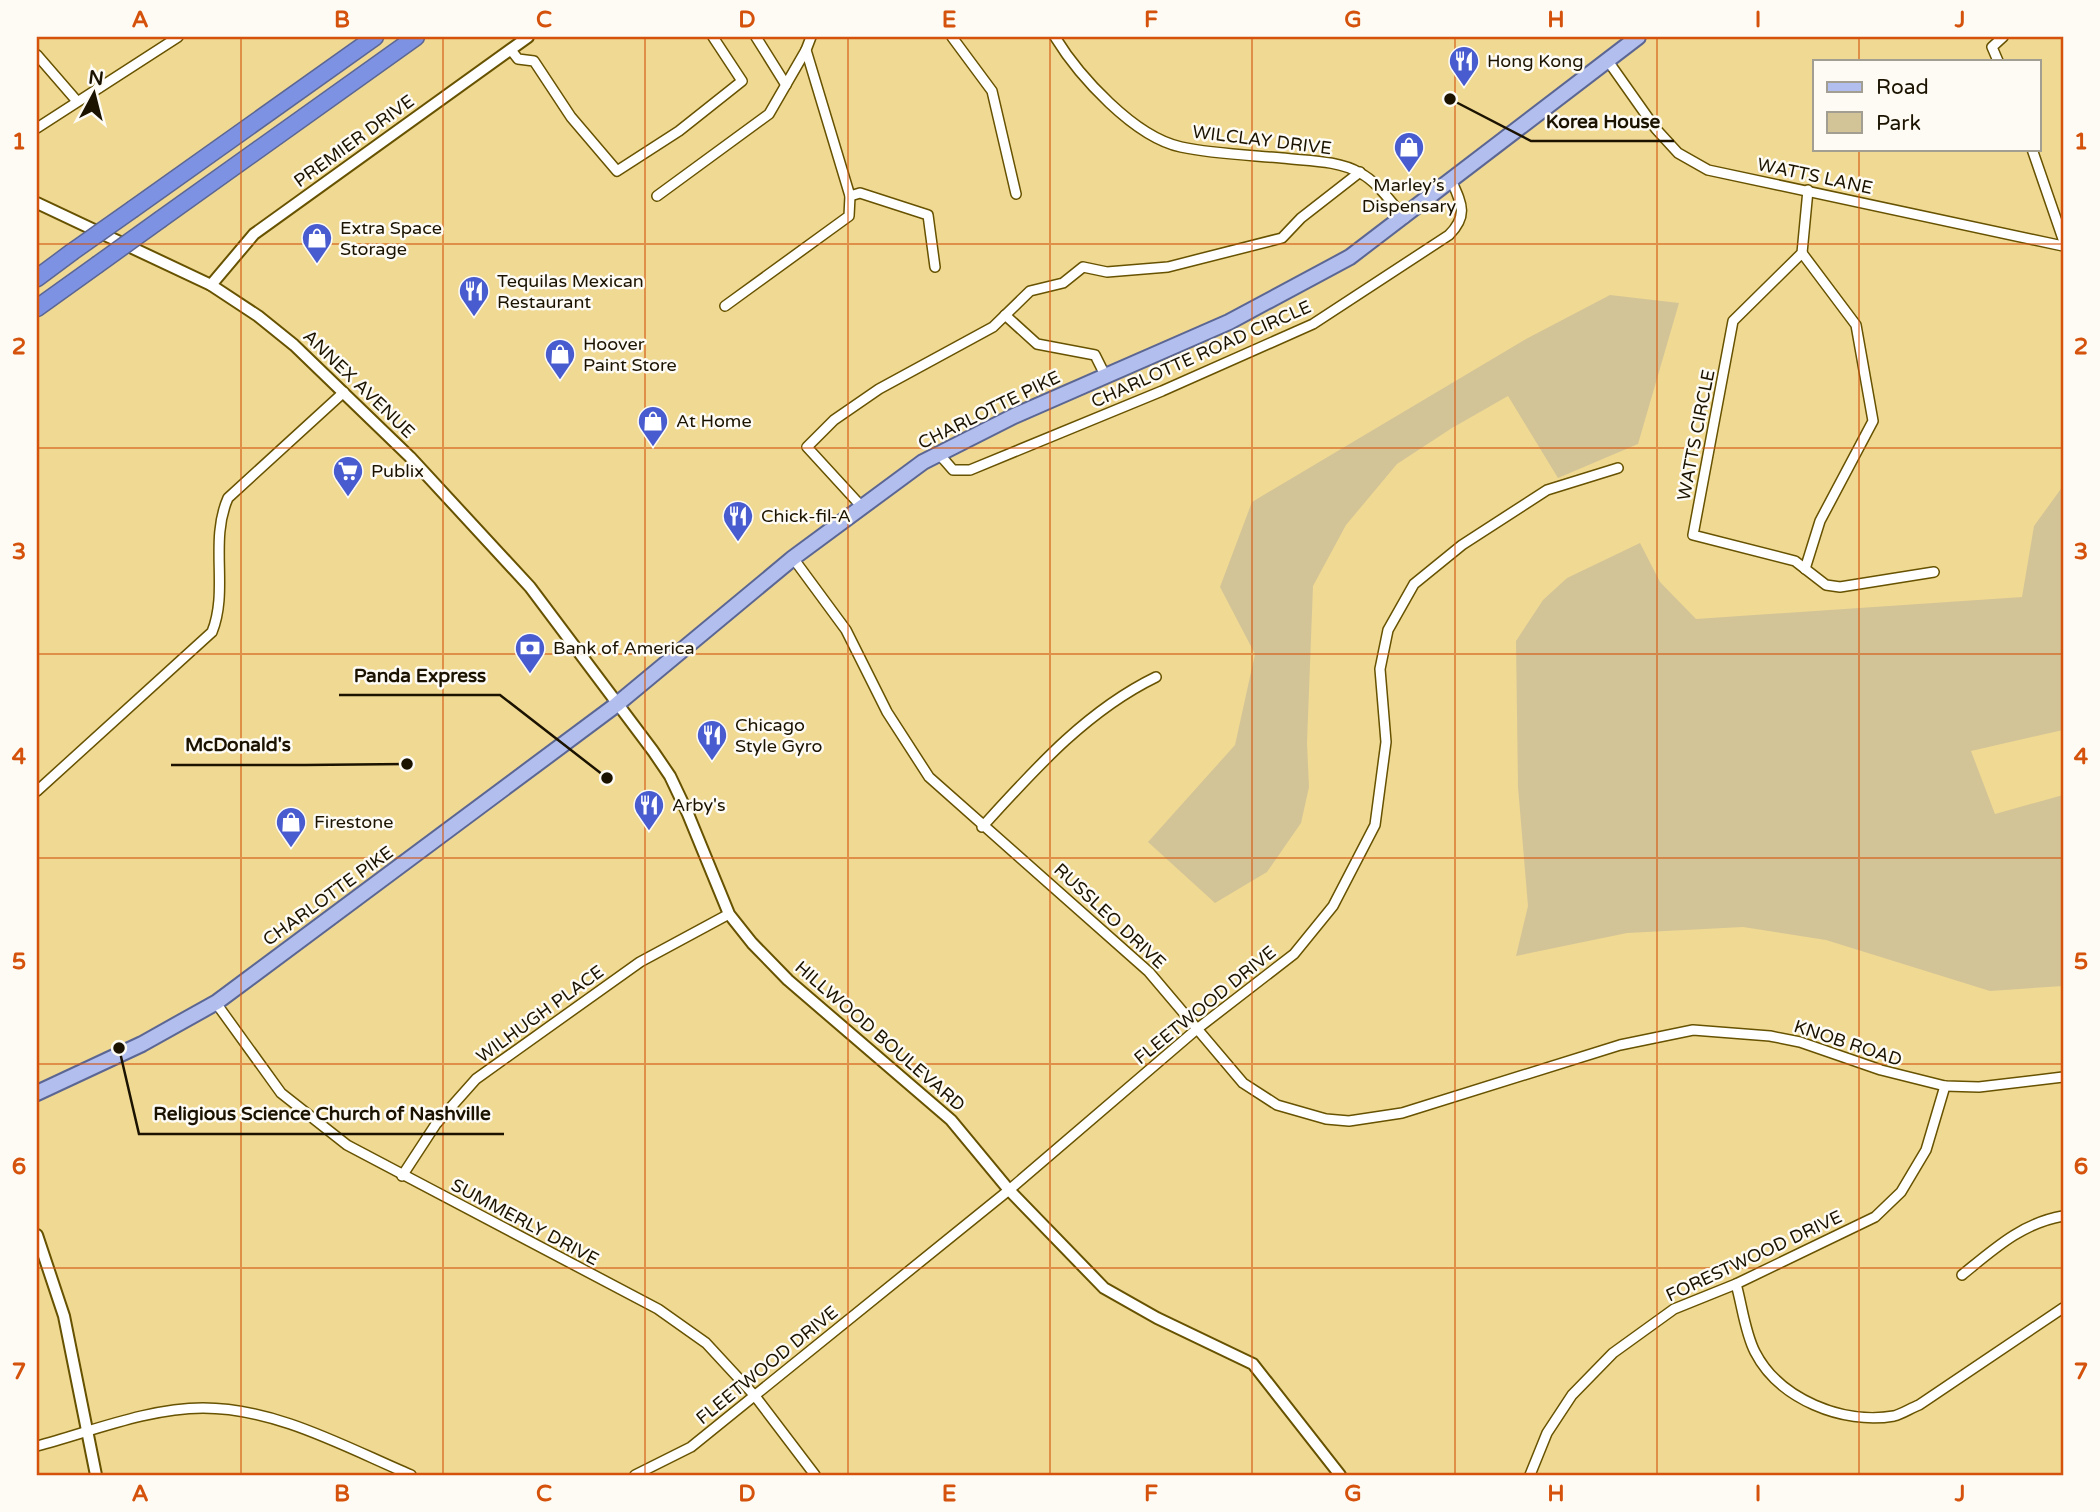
<svg xmlns="http://www.w3.org/2000/svg" width="2100" height="1512" viewBox="0 0 2100 1512" font-family="'Varela Round',sans-serif">
<style>
.green{fill:#d3c497}
.lines{fill:none;stroke-linecap:round;stroke-linejoin:round}
.minor-casing{stroke:#675200;stroke-width:12}
.tertiary-casing{stroke:#675200;stroke-width:14}
.primary-casing{stroke:#5b6693;stroke-width:18}
.motorway-casing{stroke:#5b6693;stroke-width:19}
.minor{stroke:#fff;stroke-width:9}
.tertiary{stroke:#fff;stroke-width:10}
.primary{stroke:#b1beee;stroke-width:14}
.motorway{stroke:#7d92e2;stroke-width:16}
.motorway-bridge-casing{stroke:#5b6693;stroke-width:19;stroke-linecap:butt}
.motorway-bridge{stroke:#7d92e2;stroke-width:16}
.grid{fill:none;stroke:#d4520b;stroke-width:2;stroke-opacity:0.55}
.labels{text-anchor:middle;stroke-width:5;stroke-linejoin:round;paint-order:stroke}
.poi-label{font-size:18px;fill:#1b1300;stroke:#fdfbf4;text-anchor:start}
.street-label{font-size:18px;fill:#1b1300;stroke:#fdfbf4}
.leader{fill:none;stroke:#1b1300;stroke-width:2.5}
.callout-dot{fill:#1b1300;stroke:#fdfbf4;stroke-width:2.5}
.callout-label{font-size:19px;text-anchor:middle;font-weight:bold;fill:#1b1300;stroke:#fdfbf4;stroke-width:5;stroke-linejoin:round;paint-order:stroke}
.neatline{fill:none;stroke:#d4520b;stroke-width:2.5}
.grid-label{font-size:23px;text-anchor:middle;font-weight:bold;fill:#d4520b}
</style>
<rect width="100%" height="100%" fill="#f0d993"/>
<g class="green">
<polygon points="1610,295 1679,303 1638,444 1558,478 1508,396 1452,428 1397,464 1346,525 1313,586 1307,743 1309,787 1301,823 1267,872 1215,903 1148,842 1235,745 1255,654 1220,587 1252,502 1526,339"/>
<polygon points="2063,486 2063,730 1971,751 1995,814 2063,795 2063,986 1990,991 1826,940 1743,927 1627,933 1516,956 1528,906 1518,787 1516,641 1543,600 1567,578 1640,543 1660,582 1696,619 2022,597 2034,526"/>
</g>
<g class="lines">
<g class="minor-casing">
<g id="minor">
<polyline points="756,37 786,85"/>
<polyline points="952,37 992,91 1016,194"/>
<path d="M1055,37C1079,76 1134,137 1181,147C1214,154 1249,155 1282,158C1307,161 1338,160 1360,173C1378,182 1392,204 1405,218"/>
<polyline points="511,50 518,59 534,61 571,117 617,171 679,131 742,81 713,37"/>
<polyline points="37,55 76,100"/>
<polyline points="1608,61 1656,129 1678,153 1708,170 2063,246"/>
<polyline points="1998,61 1992,47 2003,37"/>
<polyline points="37,128 178,37"/>
<polyline points="2032,149 2063,239"/>
<polyline points="1808,190 1802,253 1733,321 1693,535 1795,561 1826,585 1840,587 1934,572"/>
<polyline points="657,196 769,114 806,50"/>
<polyline points="850,196 860,193 928,215 935,267"/>
<polyline points="1802,253 1856,325 1873,421 1820,521 1805,569"/>
<polyline points="725,306 849,216 850,196 806,50 811,37"/>
<polyline points="1005,315 1037,344 1095,355 1106,377"/>
<path d="M939,454L953,470H970L1162,391L1313,324L1449,235C1468,216 1462,204 1452,182"/>
<polyline points="862,507 807,447 834,420 879,389 993,327 1030,291 1063,283 1083,267 1107,272 1168,267 1282,238 1301,218 1360,172"/>
<polyline points="793,558 846,630 887,712 929,777 1149,972 1243,1083 1277,1105 1326,1119 1349,1121 1402,1113 1620,1045 1693,1030 1770,1036 1800,1042 1881,1070 1945,1086 1979,1087 2063,1077"/>
<path d="M37,791L212,632C229,590 209,541 228,498L344,392"/>
<path d="M982,827C1034,770 1086,711 1156,677"/>
<polyline points="216,1003 281,1093 347,1145 658,1309 706,1343 755,1396 815,1475"/>
<polyline points="402,1176 436,1124 476,1079 640,962 729,914"/>
<path d="M1962,1275C1994,1249 2022,1223 2063,1216"/>
<path d="M1736,1284C1742,1305 1745,1333 1755,1352C1779,1399 1843,1425 1894,1416C1902,1414 1911,1408 1919,1405L2063,1308"/>
<path d="M37,1446C90,1432 148,1408 203,1408C276,1408 345,1447 411,1475"/>
<polyline points="635,1475 691,1447 1009,1190 1197,1029 1294,954 1333,906 1375,825 1386,742 1380,669 1388,630 1414,584 1462,545 1547,490 1618,468"/>
<polyline points="1530,1475 1547,1433 1572,1395 1613,1353 1674,1309 1736,1284 1875,1217 1901,1192 1926,1150 1945,1086"/>
</g>
</g>
<g class="tertiary-casing">
<g id="tertiary">
<polyline points="37,203 211,285 258,316 294,345 410,457 530,587 653,751 670,776 688,814 729,914 752,943 788,980 951,1120 1009,1190 1104,1288 1157,1318 1253,1364 1340,1475"/>
<polyline points="211,285 254,234 528,37"/>
<polyline points="37,1235 64,1316 96,1475"/>
</g>
</g>
<g class="primary-casing">
<polyline id="primary" points="37,1093 142,1044 217,1002 616,705 793,558 923,462 1014,416 1229,322 1350,257 1638,37"/>
</g>
<g class="motorway-casing">
<g id="motorway">
<polyline points="133,209 375,37"/>
<polyline points="161,219 416,37"/>
<polyline points="37,278 72,252"/>
<polyline points="37,308 97,265"/>
</g>
</g>
<use href="#minor" class="minor"/>
<use href="#tertiary" class="tertiary"/>
<use href="#primary" class="primary"/>
<use href="#motorway" class="motorway"/>
<g class="motorway-bridge-casing">
<g id="motorway-bridge">
<polyline points="72,252 133,209"/>
<polyline points="97,265 161,219"/>
</g>
</g>
<use href="#motorway-bridge" class="motorway-bridge"/>
</g>
<path class="grid" d="M241,37V1475M443,37V1475M645,37V1475M848,37V1475M1050,37V1475M1252,37V1475M1455,37V1475M1657,37V1475M1859,37V61M1859,149V1475M37,244H2063M37,448H2063M37,654H2063M37,858H2063M37,1064H2063M37,1268H2063"/>
<defs>
<g id="restaurant-pin" transform="scale(1.575)"><path d="M0 17L-7.5 6A9.5 9.5 0 1 1 7.5 6Z" fill="#485cd0" stroke="#fdfbf4"/><path d="M-5-6h1v4h1v-4h1v4h1v-4h1v5L-1.5 .5V6h-2V.5L-5-1ZM5-6V6H3V1.5H1.5Q1.5-4 5-6Z" fill="#fff"/></g>
<g id="shop-pin" transform="scale(1.575)"><path d="M0 17L-7.5 6A9.5 9.5 0 1 1 7.5 6Z" fill="#485cd0" stroke="#fdfbf4"/><path d="M-5-2.5h2.3a2.7 3.5 0 0 1 5.4 0H5L5.5 6h-11ZM-1.5-2.5h3a1.5 2.3 0 0 0-3 0Z" fill="#fff"/></g>
<g id="supermarket-pin" transform="scale(1.575)"><path d="M0 17L-7.5 6A9.5 9.5 0 1 1 7.5 6Z" fill="#485cd0" stroke="#fdfbf4"/><path d="M-6-5.5h2.5l.6 2H6L4.5 2H-2.5L-4.4-4H-6ZM-1.5 3.2a1.3 1.3 0 1 0 .1 0ZM3 3.2a1.3 1.3 0 1 0 .1 0Z" fill="#fff"/></g>
<g id="bank-pin" transform="scale(1.575)"><path d="M0 17L-7.5 6A9.5 9.5 0 1 1 7.5 6Z" fill="#485cd0" stroke="#fdfbf4"/><path d="M-6-4H6V4H-6ZM0-2.3a2.3 2.3 0 1 0 0 4.6a2.3 2.3 0 1 0 0-4.6Z" fill="#fff"/></g>
</defs>
<g fill-rule="evenodd">
<use href="#restaurant-pin" x="1464" y="61"/>
<use href="#shop-pin" x="1409" y="147"/>
<use href="#shop-pin" x="317" y="238"/>
<use href="#restaurant-pin" x="474" y="291"/>
<use href="#shop-pin" x="560" y="354"/>
<use href="#shop-pin" x="653" y="421"/>
<use href="#supermarket-pin" x="348" y="471"/>
<use href="#restaurant-pin" x="738" y="516"/>
<use href="#bank-pin" x="530" y="648"/>
<use href="#restaurant-pin" x="712" y="735"/>
<use href="#restaurant-pin" x="649" y="805"/>
<use href="#shop-pin" x="291" y="822"/>
</g>
<g class="labels">
<g class="poi-label">
<text x="1487" y="67">Hong Kong</text>
<text x="1409" y="191" text-anchor="middle">Marley’s<tspan x="1409" dy="21">Dispensary</tspan></text>
<text x="340" y="234">Extra Space<tspan x="340" dy="21">Storage</tspan></text>
<text x="497" y="287">Tequilas Mexican<tspan x="497" dy="21">Restaurant</tspan></text>
<text x="583" y="350">Hoover<tspan x="583" dy="21">Paint Store</tspan></text>
<text x="676" y="427">At Home</text>
<text x="371" y="477">Publix</text>
<text x="761" y="522">Chick-fil-A</text>
<text x="553" y="654">Bank of America</text>
<text x="735" y="731">Chicago<tspan x="735" dy="21">Style Gyro</tspan></text>
<text x="672" y="811">Arby's</text>
<text x="314" y="828">Firestone</text>
</g>
<g class="street-label">
<text transform="translate(1262 140) rotate(7)" y="6">WILCLAY DRIVE</text>
<text transform="translate(354 141) rotate(-36)" y="6">PREMIER DRIVE</text>
<text transform="translate(1815 176) rotate(12)" y="6">WATTS LANE</text>
<text transform="translate(1201 354) rotate(-24)" y="6">CHARLOTTE ROAD CIRCLE</text>
<text transform="translate(359 384) rotate(44)" y="6">ANNEX AVENUE</text>
<text transform="translate(989 410) rotate(-26)" y="6">CHARLOTTE PIKE</text>
<text transform="translate(1696 435) rotate(-79)" y="6">WATTS CIRCLE</text>
<text transform="translate(328 896) rotate(-36)" y="6">CHARLOTTE PIKE</text>
<text transform="translate(1110 916) rotate(43)" y="6">RUSSLEO DRIVE</text>
<text transform="translate(1205 1005) rotate(-39)" y="6">FLEETWOOD DRIVE</text>
<text transform="translate(540 1014) rotate(-36)" y="6">WILHUGH PLACE</text>
<text transform="translate(880 1036) rotate(41)" y="6">HILLWOOD BOULEVARD</text>
<text transform="translate(1848 1043) rotate(18)" y="6">KNOB ROAD</text>
<text transform="translate(525 1222) rotate(28)" y="6">SUMMERLY DRIVE</text>
<text transform="translate(1754 1256) rotate(-25)" y="6">FORESTWOOD DRIVE</text>
<text transform="translate(767 1365) rotate(-39)" y="6">FLEETWOOD DRIVE</text>
</g>
</g>
<path class="leader" d="M1450 99L1531 141H1674M607 778L500 695H339M407 764L305 765H171M119 1048L139 1134H504"/>
<g class="callout-dot">
<circle cx="1450" cy="99" r="7"/>
<circle cx="607" cy="778" r="7"/>
<circle cx="407" cy="764" r="7"/>
<circle cx="119" cy="1048" r="7"/>
</g>
<g class="callout-label">
<text x="1603" y="128">Korea House</text>
<text x="420" y="682">Panda Express</text>
<text x="238" y="751">McDonald's</text>
<text x="322" y="1120">Religious Science Church of Nashville</text>
</g>
<rect width="2100" height="1512" fill="none" stroke="#fdfbf4" stroke-width="77"/>
<rect x="1813" y="60" width="228" height="91" fill="#fdfbf4" stroke="#a39e92" stroke-width="2"/>
<rect x="1827" y="82" width="35" height="10" fill="#b1beee" stroke="#a39e92" stroke-width="2"/>
<text x="1876" y="94" font-size="21" fill="#1b1300">Road</text>
<rect x="1827" y="112" width="35" height="21" fill="#d3c497" stroke="#a39e92" stroke-width="2"/>
<text x="1876" y="130" font-size="21" fill="#1b1300">Park</text>
<g transform="translate(94 94) rotate(7)" stroke="#fdfbf4" stroke-width="5" paint-order="stroke">
<path d="M0-5L12 26L0 18L-12 26Z" fill="#1b1300"/>
<text y="-10" font-size="19" font-weight="bold" text-anchor="middle" fill="#1b1300">N</text>
</g>
<rect x="38" y="38" width="2024" height="1436" class="neatline"/>
<g class="grid-label">
<text x="140" y="27">A</text>
<text x="342" y="27">B</text>
<text x="544" y="27">C</text>
<text x="747" y="27">D</text>
<text x="949" y="27">E</text>
<text x="1151" y="27">F</text>
<text x="1353" y="27">G</text>
<text x="1556" y="27">H</text>
<text x="1758" y="27">I</text>
<text x="1960" y="27">J</text>
<text x="19" y="149">1</text>
<text x="2081" y="149">1</text>
<text x="19" y="354">2</text>
<text x="2081" y="354">2</text>
<text x="19" y="559">3</text>
<text x="2081" y="559">3</text>
<text x="19" y="764">4</text>
<text x="2081" y="764">4</text>
<text x="19" y="969">5</text>
<text x="2081" y="969">5</text>
<text x="19" y="1174">6</text>
<text x="2081" y="1174">6</text>
<text x="19" y="1379">7</text>
<text x="2081" y="1379">7</text>
<text x="140" y="1501">A</text>
<text x="342" y="1501">B</text>
<text x="544" y="1501">C</text>
<text x="747" y="1501">D</text>
<text x="949" y="1501">E</text>
<text x="1151" y="1501">F</text>
<text x="1353" y="1501">G</text>
<text x="1556" y="1501">H</text>
<text x="1758" y="1501">I</text>
<text x="1960" y="1501">J</text>
</g>
</svg>
